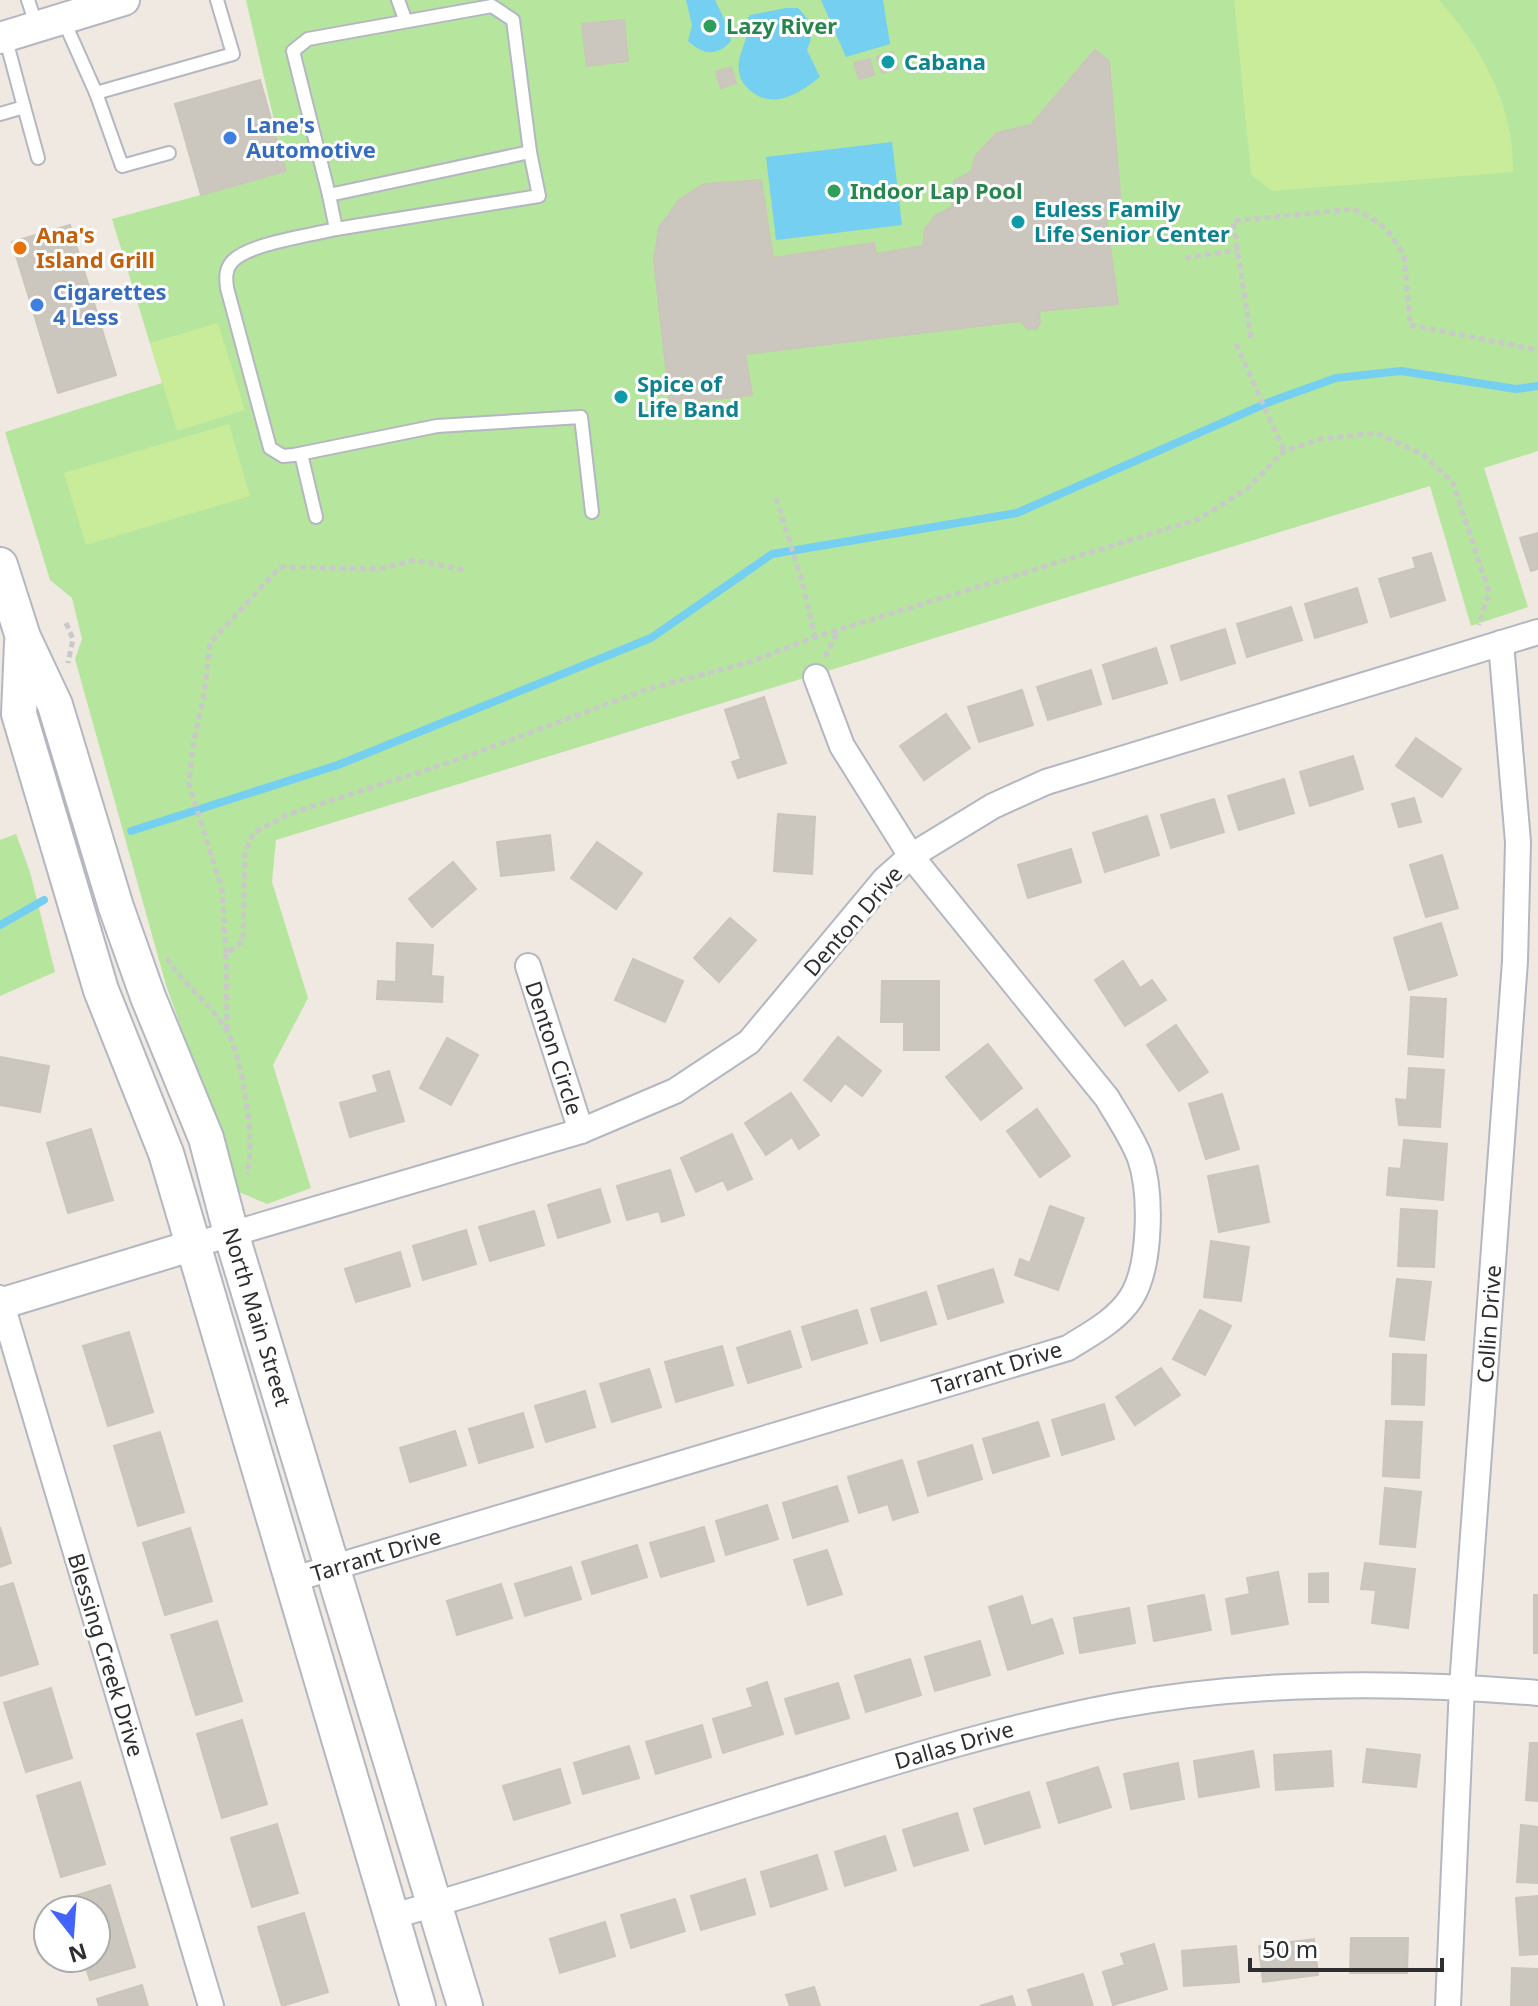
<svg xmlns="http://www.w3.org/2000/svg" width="1538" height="2006" viewBox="0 0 1538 2006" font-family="'Noto Sans',sans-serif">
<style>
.green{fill:#b6e59e}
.pitch{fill:#c9ec9a}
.water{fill:#75cff0}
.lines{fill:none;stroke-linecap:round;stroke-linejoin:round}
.stream{stroke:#75cff0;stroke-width:8}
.building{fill:#cbc7bf;stroke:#cbc5ba;stroke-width:2}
.service-casing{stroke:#b4b7c1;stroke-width:16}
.minor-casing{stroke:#b4b7c1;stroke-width:28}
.tertiary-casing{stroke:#b4b7c1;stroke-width:34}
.secondary-casing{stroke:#b4b7c1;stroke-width:38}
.path{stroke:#c9c9c9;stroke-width:5;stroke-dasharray:6 4;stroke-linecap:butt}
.service{stroke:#fff;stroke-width:12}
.minor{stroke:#fff;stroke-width:24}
.tertiary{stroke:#fff;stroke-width:30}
.secondary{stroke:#fff;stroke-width:34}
.leisure-dot{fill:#2e9e5b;stroke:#fff;stroke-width:3}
.culture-dot{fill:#0f9aa8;stroke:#fff;stroke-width:3}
.shop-dot{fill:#3f7fe0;stroke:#fff;stroke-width:3}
.food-dot{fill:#e8710a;stroke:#fff;stroke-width:3}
.labels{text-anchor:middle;stroke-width:6;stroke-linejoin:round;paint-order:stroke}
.leisure-label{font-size:22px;font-weight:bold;fill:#27864d;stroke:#fff;text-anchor:start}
.culture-label{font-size:22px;font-weight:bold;fill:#0d838f;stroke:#fff;text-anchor:start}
.shop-label{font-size:22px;font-weight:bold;fill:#366cbe;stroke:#fff;text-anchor:start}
.food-label{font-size:22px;font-weight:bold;fill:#c56008;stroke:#fff;text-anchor:start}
.street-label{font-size:22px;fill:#2e2e2e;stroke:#fff}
</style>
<rect width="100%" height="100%" fill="#efe9e1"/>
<g class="green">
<polygon points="246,0 1538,0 1538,451 1484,468 1528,607 1471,626 1430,486 276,840 272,882 308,998 273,1065 311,1188 267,1204 239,1192 166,985 75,659 82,639 72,598 50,580 5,432 162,383 112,219 286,172"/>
<polygon points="16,834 30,872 55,972 0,996 0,840"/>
</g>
<g class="pitch">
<path d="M1234,0H1439C1482,48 1514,106 1513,172L1272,191L1251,174Z"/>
<polygon points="218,323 245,410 177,431 150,343"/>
<polygon points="229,424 250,496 86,545 64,473"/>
</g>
<g class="water">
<path d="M686,0H715L728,27L731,41C717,57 703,55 688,41L692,25Z"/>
<polygon points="821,0 883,0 890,44 846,57"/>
<path d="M786,8H798C812,22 815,31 807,50L820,77C801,92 775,110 752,92C745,86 740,81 739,71C736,53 751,41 746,22L750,15Z"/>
<polygon points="892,142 902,225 776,240 766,157"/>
</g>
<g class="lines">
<g class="stream">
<polyline points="131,831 338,765 651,638 772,554 1017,513 1272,401 1336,378 1401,371 1516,389 1538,386"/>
<polyline points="0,925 44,900"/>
</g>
</g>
<g class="building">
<polygon points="624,20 628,61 587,66 582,24"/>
<polygon points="1095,50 1109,61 1121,206 1105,209 1118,304 1039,311 1040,323 1036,329 1028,329 1021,321 745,354 752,395 670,404 654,260 659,228 679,200 704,184 761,180 773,258 874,243 876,254 923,246 925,229 936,215 952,207 954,181 971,172 976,155 997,133 1031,125"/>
<polygon points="893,52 898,68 882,73 877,57"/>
<polygon points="870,59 874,75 859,79 854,63"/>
<polygon points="731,67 736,83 721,88 716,72"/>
<polygon points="260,80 286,171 201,195 175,104"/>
<polygon points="70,225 116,375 58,393 12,242"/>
<polygon points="1538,533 1538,569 1531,571 1520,538"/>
<polygon points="1431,553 1445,600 1391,617 1379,579 1416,568 1413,558"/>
<polygon points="1357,588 1367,622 1315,638 1305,604"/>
<polygon points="1291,607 1302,640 1247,657 1237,624"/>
<polygon points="1225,629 1235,663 1181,680 1171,646"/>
<polygon points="1156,648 1167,683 1113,699 1103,665"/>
<polygon points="1091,670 1101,704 1048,720 1037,687"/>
<polygon points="1022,690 1033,725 979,742 968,707"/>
<polygon points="764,697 786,763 738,778 732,762 741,759 725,710"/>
<polygon points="946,714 970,748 924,780 900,746"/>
<polygon points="1416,738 1461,769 1442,797 1396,766"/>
<polygon points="1353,756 1363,789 1310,806 1300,772"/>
<polygon points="1284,779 1294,813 1239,830 1228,796"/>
<polygon points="1414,798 1421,822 1399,827 1392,804"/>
<polygon points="1214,799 1224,832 1171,848 1161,815"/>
<polygon points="778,814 815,817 812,874 774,871"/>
<polygon points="1147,816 1159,855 1105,872 1093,833"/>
<polygon points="550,835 554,870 501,876 497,842"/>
<polygon points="597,842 642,873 616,909 571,878"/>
<polygon points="1071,849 1081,882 1028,898 1018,865"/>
<polygon points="1442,855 1458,908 1426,917 1410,865"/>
<polygon points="453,862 476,889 432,927 409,899"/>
<polygon points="730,918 756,940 719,982 694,958"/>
<polygon points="1441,923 1457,975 1409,990 1394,938"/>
<polygon points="397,943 433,945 431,976 443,977 442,1002 377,999 378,981 396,982"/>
<polygon points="633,959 683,981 665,1022 615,1000"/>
<polygon points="1123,961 1140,988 1152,980 1166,1000 1125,1026 1095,980"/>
<polygon points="882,981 939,981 939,1050 904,1050 904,1022 881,1022"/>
<polygon points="1411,997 1446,999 1443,1057 1408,1054"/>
<polygon points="1176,1025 1208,1072 1179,1091 1147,1045"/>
<polygon points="838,1037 881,1071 862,1096 845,1083 831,1101 804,1080"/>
<polygon points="447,1038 478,1055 451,1105 420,1088"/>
<polygon points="988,1044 1022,1088 981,1120 946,1077"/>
<polygon points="0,1057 49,1066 40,1112 0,1105"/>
<polygon points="1409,1068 1444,1070 1440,1127 1399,1125 1396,1099 1407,1100"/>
<polygon points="389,1071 404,1121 350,1137 340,1103 378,1092 373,1076"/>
<polygon points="791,1093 819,1135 799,1149 792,1137 766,1155 745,1123"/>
<polygon points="1222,1094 1239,1149 1206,1159 1189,1104"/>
<polygon points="1037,1109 1070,1156 1040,1177 1007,1131"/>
<polygon points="91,1129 113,1200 68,1213 47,1143"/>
<polygon points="732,1134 752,1179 728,1190 723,1180 696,1192 681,1158"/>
<polygon points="1404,1140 1447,1144 1443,1200 1387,1195 1389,1168 1401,1169"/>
<polygon points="1258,1166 1269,1222 1219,1232 1208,1176"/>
<polygon points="670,1170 684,1215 662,1222 659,1211 627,1220 617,1186"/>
<polygon points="600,1189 610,1222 558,1238 548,1205"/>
<polygon points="1050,1206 1084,1218 1058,1290 1015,1275 1020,1259 1030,1263"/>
<polygon points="1401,1209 1437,1211 1434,1267 1398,1266"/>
<polygon points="534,1211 544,1245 490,1261 479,1227"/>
<polygon points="466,1230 476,1264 423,1280 413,1246"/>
<polygon points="1211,1241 1249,1247 1241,1301 1204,1297"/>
<polygon points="400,1252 410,1286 356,1302 345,1269"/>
<polygon points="993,1269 1003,1302 948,1319 938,1286"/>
<polygon points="1397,1279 1431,1282 1424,1340 1390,1336"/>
<polygon points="926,1292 936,1324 881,1341 871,1309"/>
<polygon points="857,1310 867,1343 812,1360 802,1327"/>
<polygon points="1200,1310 1231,1326 1205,1375 1173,1359"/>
<polygon points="790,1331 801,1367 748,1383 737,1348"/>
<polygon points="129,1332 153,1412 108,1426 83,1346"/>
<polygon points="722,1346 733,1385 676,1402 665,1362"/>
<polygon points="1393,1354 1426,1355 1424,1405 1392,1404"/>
<polygon points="1161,1368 1180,1395 1135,1425 1116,1397"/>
<polygon points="649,1369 661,1407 612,1422 600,1384"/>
<polygon points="585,1391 595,1427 546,1442 535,1406"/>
<polygon points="1104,1404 1114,1439 1062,1455 1052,1420"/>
<polygon points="523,1413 533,1447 479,1463 469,1429"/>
<polygon points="1386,1421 1422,1422 1419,1478 1383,1476"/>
<polygon points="1038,1422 1049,1456 993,1473 983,1439"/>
<polygon points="455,1431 466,1465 410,1482 400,1448"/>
<polygon points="160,1432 184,1512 138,1526 114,1446"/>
<polygon points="972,1445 982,1479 928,1496 918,1462"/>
<polygon points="902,1460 918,1512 893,1520 888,1504 859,1513 848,1477"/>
<polygon points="837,1486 848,1521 793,1538 783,1503"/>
<polygon points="1385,1488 1421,1492 1415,1547 1380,1544"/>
<polygon points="767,1505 778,1539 726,1555 716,1521"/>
<polygon points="0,1527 11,1563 0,1567"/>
<polygon points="704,1527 714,1561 661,1577 650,1543"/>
<polygon points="190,1528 212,1601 165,1615 143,1543"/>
<polygon points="637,1545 647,1577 592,1594 582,1562"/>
<polygon points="827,1550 842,1594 808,1605 794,1560"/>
<polygon points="1365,1563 1415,1569 1408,1628 1372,1623 1376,1590 1361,1589"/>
<polygon points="571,1567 581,1599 525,1616 515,1584"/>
<polygon points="1278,1572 1288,1624 1232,1634 1226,1599 1250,1594 1247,1578"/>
<polygon points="1328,1573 1328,1602 1309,1602 1309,1574"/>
<polygon points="13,1583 38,1664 0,1676 0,1587"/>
<polygon points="501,1584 512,1618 457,1635 447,1601"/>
<polygon points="1204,1595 1211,1630 1154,1641 1148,1606"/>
<rect x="1534" y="1595" width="4" height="58"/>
<polygon points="1022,1596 1031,1626 1052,1619 1063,1653 1008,1670 989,1607"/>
<polygon points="1129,1608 1135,1643 1080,1653 1074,1618"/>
<polygon points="217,1621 242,1701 196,1715 171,1635"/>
<polygon points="980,1641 990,1675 935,1691 925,1657"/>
<polygon points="910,1659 921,1695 866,1712 855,1676"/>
<polygon points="767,1682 783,1734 723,1753 713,1719 753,1707 747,1689"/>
<polygon points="838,1683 849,1718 796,1734 785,1699"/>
<polygon points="51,1688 72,1758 26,1772 4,1703"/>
<polygon points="242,1720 267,1804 222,1818 197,1734"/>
<polygon points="702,1725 711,1757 656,1774 646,1742"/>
<polygon points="1530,1743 1538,1743 1538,1801 1526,1800"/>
<polygon points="629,1746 639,1778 583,1794 574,1763"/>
<polygon points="1367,1749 1420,1755 1416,1787 1363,1782"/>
<polygon points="1253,1751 1259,1787 1199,1797 1194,1761"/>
<polygon points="1331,1751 1333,1786 1276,1790 1274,1755"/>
<polygon points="1178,1763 1184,1799 1131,1809 1124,1774"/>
<polygon points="1098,1767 1111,1807 1059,1823 1047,1783"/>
<polygon points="560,1769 570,1803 514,1820 503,1786"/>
<polygon points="80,1782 105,1864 61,1877 37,1796"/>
<polygon points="1029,1792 1040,1827 985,1844 974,1809"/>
<polygon points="957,1813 968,1850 914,1866 903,1830"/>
<polygon points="277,1824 298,1893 252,1907 231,1838"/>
<polygon points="1521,1825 1538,1827 1538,1883 1517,1882"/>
<polygon points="885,1836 896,1870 845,1886 835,1852"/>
<polygon points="817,1855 827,1889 771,1907 761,1872"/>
<polygon points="745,1879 755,1914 701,1930 691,1896"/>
<polygon points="110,1885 135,1967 90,1980 83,1958 96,1958 96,1910 69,1910 65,1899"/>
<polygon points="1538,1896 1538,1954 1520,1955 1516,1898"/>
<polygon points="675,1899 685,1931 631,1948 621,1915"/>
<polygon points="304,1913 328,1992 282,2006 258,1927"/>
<polygon points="605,1922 615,1956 560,1973 550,1939"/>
<polygon points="1351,1938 1408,1938 1407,1973 1350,1973"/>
<polygon points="1314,1939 1318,1975 1263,1982 1259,1946"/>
<polygon points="1154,1944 1167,1989 1113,2005 1103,1972 1125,1965 1121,1954"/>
<polygon points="1236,1946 1239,1982 1184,1986 1182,1951"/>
<polygon points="1512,1968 1538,1969 1538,2006 1511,2006"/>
<polygon points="1083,1974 1093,2006 1033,2006 1028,1990"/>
<polygon points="142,1985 148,2006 99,2006 97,1999"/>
<polygon points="814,1987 820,2006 790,2006 786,1995"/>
<polygon points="1012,1996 1015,2006 980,2006"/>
</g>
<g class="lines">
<g class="service-casing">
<g id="service">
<polyline points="28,0 37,27"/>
<polyline points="398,0 405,19"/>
<polygon points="492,6 513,20 530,152 329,195 293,51 308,39"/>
<polyline points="63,19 96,93 233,54 217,0"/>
<polyline points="96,93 122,166 169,153"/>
<polyline points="24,107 38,158"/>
<polyline points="0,114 24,107 5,36"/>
<path d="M329,195L336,229C312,235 245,244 231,263C225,271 226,279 227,288L270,448L283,456L294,455L437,426L581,417L592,512"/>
<polyline points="336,229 539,196 530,152"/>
<polyline points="301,454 316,517"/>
</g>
</g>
<g class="minor-casing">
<g id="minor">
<polyline points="528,966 581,1131"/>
<polyline points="194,1245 581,1131 675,1091 749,1042 885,879 911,856 993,806 1046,782 1538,632"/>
<polyline points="0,1298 211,2006"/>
<path d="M291,1580L1068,1348C1090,1334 1116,1321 1131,1298C1151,1267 1152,1193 1140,1158C1132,1137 1118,1117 1107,1098L911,856L842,746L816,677"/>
<path d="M390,1917C527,1878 664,1833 800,1791C904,1759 1009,1726 1116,1706C1253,1681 1400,1681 1538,1693"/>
<polyline points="1448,2006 1462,1686 1515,961 1518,842 1501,643"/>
</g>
</g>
<g class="tertiary-casing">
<g id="tertiary">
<polyline points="0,38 124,0"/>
<polyline points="0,1304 194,1245"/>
</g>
</g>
<g class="secondary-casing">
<g id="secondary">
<polyline points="0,565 23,637 55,705 116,907 148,997 206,1138 231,1233 465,2006"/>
<polyline points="22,643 19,714 101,990 166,1153 418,2006"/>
</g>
</g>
<g class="path">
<polyline points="1185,258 1238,250"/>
<polyline points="1251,338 1233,221 1353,209 1370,217 1386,229 1404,254 1410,325 1538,350"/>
<polyline points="1236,344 1284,451"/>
<polyline points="776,498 802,581 815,637"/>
<polyline points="66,623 73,639 68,663"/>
<polyline points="825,657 838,631"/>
<polyline points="226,953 222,890 189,784 193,745 204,695 210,643 280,567 378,569 415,560 465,570"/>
<path d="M167,958C183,984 211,1004 226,1030C243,1057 256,1144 247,1175"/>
<polyline points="227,1030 226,954 243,941 245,852 253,833 289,814 451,762 645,690 750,662 815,637 1199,519 1248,488 1284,451 1321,439 1376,433 1424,455 1453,483 1489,592 1479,625"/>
</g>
<use href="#service" class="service"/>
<use href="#minor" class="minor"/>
<use href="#tertiary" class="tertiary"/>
<use href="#secondary" class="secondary"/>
</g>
<g class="leisure-dot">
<circle cx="710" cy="26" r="8"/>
<circle cx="834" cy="191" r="8"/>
</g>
<g class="culture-dot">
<circle cx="888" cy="62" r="8"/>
<circle cx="1018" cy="222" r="8"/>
<circle cx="621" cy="397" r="8"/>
</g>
<g class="shop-dot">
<circle cx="230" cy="138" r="8"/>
<circle cx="37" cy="305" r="8"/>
</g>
<circle class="food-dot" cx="20" cy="248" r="8"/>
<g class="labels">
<g class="leisure-label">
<text x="726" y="34">Lazy River</text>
<text x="850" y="199">Indoor Lap Pool</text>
</g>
<g class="culture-label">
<text x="904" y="70">Cabana</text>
<text x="1034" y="217">Euless Family<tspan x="1034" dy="25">Life Senior Center</tspan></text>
<text x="637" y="392">Spice of<tspan x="637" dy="25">Life Band</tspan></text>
</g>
<g class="shop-label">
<text x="246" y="133">Lane's<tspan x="246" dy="25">Automotive</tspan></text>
<text x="53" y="300">Cigarettes<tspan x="53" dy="25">4 Less</tspan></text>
</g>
<g class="food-label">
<text x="36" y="243">Ana's<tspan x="36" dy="25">Island Grill</tspan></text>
</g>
<g class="street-label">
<text transform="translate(853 921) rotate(-49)" y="8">Denton Drive</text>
<text transform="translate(554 1048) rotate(72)" y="8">Denton Circle</text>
<text transform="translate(257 1317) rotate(73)" y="8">North Main Street</text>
<text transform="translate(1489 1324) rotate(-86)" y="8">Collin Drive</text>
<text transform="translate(997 1368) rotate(-17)" y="8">Tarrant Drive</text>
<text transform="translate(376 1555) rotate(-17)" y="8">Tarrant Drive</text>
<text transform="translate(106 1655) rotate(73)" y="8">Blessing Creek Drive</text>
<text transform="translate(954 1745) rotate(-16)" y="8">Dallas Drive</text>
</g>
</g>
<g transform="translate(72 1934) rotate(163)"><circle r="38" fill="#ffffff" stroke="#ababab" stroke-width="2"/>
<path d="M0-6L14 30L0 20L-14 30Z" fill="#4264fb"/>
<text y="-12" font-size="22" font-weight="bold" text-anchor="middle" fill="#2e2e2e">N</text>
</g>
<path d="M1250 1958v12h192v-12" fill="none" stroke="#2e2e2e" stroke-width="4"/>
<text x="1262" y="1958" font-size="24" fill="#2e2e2e" stroke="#ffffff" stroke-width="6" paint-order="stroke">50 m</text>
</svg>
